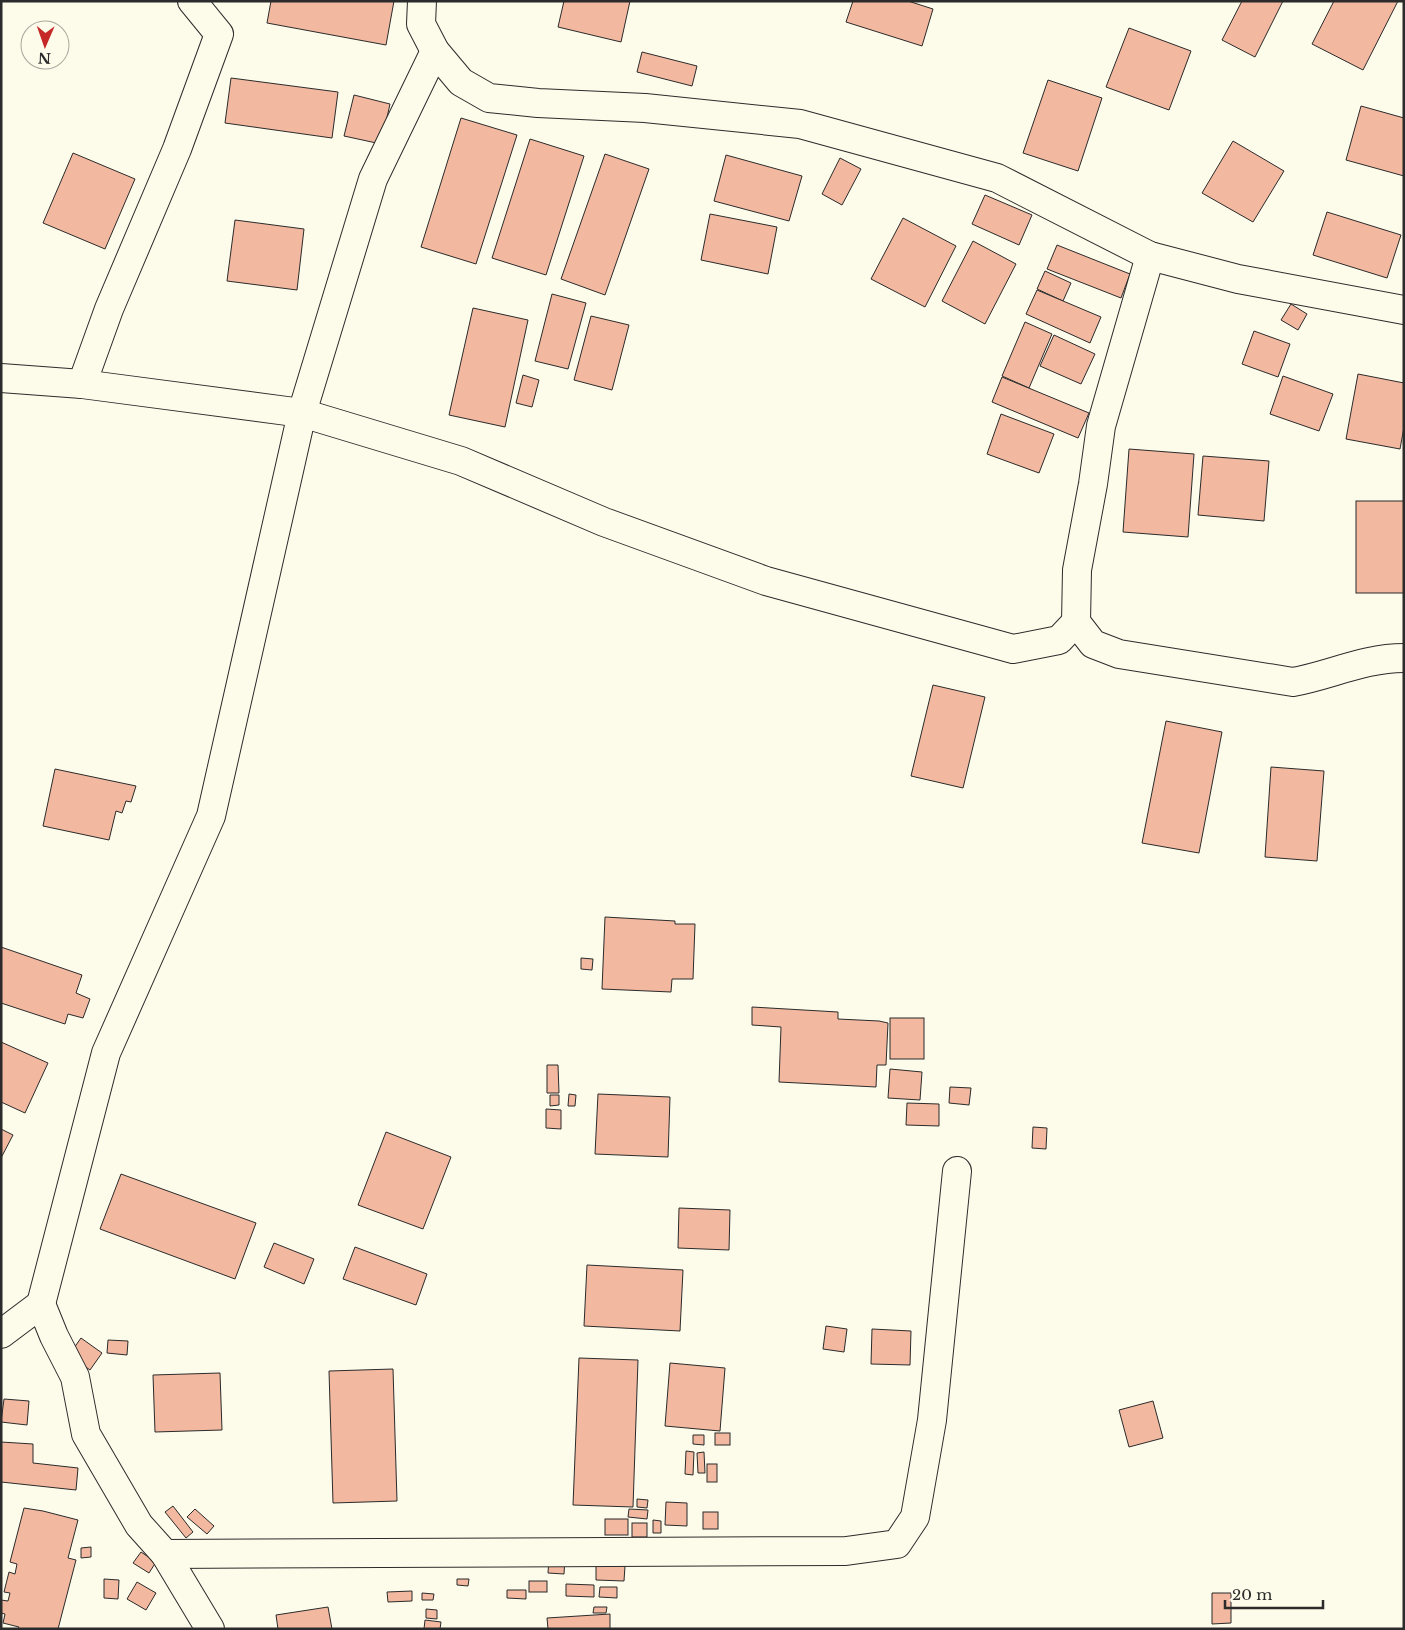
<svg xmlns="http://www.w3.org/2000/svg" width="1405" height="1630" viewBox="0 0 1405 1630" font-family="'Libre Baskerville',serif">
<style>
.building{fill:#f2b8a0;stroke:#2b2b2b}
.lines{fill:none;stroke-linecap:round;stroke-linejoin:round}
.street-casing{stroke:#2b2b2b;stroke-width:30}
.street{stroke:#fdfbea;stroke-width:28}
</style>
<rect width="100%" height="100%" fill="#fdfbea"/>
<g class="building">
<polygon points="271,1 394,1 386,45 267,23"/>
<polygon points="564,1 630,1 621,42 558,27"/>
<polygon points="853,1 908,1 933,9 922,46 846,22"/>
<polygon points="1242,1 1283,1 1255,57 1222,40"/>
<polygon points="1334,1 1398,1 1363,70 1312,44"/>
<polygon points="1129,28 1191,51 1169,110 1106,87"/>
<polygon points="642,52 697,66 692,86 637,72"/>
<polygon points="231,78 338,92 332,138 225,123"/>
<polygon points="1048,80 1102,98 1078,171 1023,153"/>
<polygon points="354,95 390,104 381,144 344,136"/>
<polygon points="1361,106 1404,118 1404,176 1346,160"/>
<polygon points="461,118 517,135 476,264 421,247"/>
<polygon points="530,139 584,156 546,275 492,258"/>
<polygon points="1233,141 1284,171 1253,222 1202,193"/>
<polygon points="73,153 135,179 105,249 43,223"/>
<polygon points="605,154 649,169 605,295 561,279"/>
<polygon points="726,155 802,176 789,221 714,201"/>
<polygon points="840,158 861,169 842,205 822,194"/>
<polygon points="985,195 1032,215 1019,245 972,224"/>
<polygon points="1327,212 1401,235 1387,278 1313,255"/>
<polygon points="710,214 777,227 768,274 701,260"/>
<polygon points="903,218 956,246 925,307 871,279"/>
<polygon points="235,220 304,229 297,290 227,281"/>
<polygon points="973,241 1016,264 985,324 942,301"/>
<polygon points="1057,245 1130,274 1121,298 1047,269"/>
<polygon points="1045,271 1071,283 1063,301 1037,289"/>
<polygon points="1037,290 1101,317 1090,343 1026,314"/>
<polygon points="552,294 586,303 568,369 535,361"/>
<polygon points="1291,304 1307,314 1298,330 1281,320"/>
<polygon points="473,308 528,320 505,427 449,415"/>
<polygon points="591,316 629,325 612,390 574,380"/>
<polygon points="1025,322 1052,334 1029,388 1002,376"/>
<polygon points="1254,331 1290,344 1278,377 1242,364"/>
<polygon points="1054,335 1095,354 1081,384 1040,366"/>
<polygon points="1358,374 1404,383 1404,427 1400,449 1346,439"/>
<polygon points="523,375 539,380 532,407 516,403"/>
<polygon points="1283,376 1333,394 1319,431 1270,414"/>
<polygon points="1002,377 1089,413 1078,438 992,402"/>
<polygon points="1001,414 1054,434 1039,473 987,454"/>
<polygon points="1129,449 1194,454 1188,537 1123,532"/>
<polygon points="1203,456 1269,461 1264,521 1198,515"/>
<rect x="1356" y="501" width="48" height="92"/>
<polygon points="933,685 985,697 963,788 911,776"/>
<polygon points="1166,721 1222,732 1199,853 1142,843"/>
<polygon points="1271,767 1324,771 1317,861 1265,857"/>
<polygon points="55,769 136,786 131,802 126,801 122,813 116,811 109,840 43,826"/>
<polygon points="605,917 675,921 675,924 695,924 693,979 672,979 671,992 602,989"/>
<polygon points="1,947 82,975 76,993 90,999 83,1018 68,1014 65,1024 1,1003"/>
<polygon points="581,958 593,959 592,970 581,969"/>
<polygon points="752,1007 838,1012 838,1019 879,1021 888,1023 886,1065 877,1065 876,1087 779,1082 781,1027 752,1025"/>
<rect x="890" y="1018" width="34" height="41"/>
<polygon points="1,1042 48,1063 25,1113 1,1102"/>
<polygon points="547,1065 558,1065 559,1093 547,1093"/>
<polygon points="890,1069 922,1072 920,1100 888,1098"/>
<polygon points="950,1087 971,1088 969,1105 949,1103"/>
<polygon points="569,1094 576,1095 575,1106 568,1106"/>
<polygon points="598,1094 670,1097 668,1157 595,1154"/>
<polygon points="550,1095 559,1095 559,1105 550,1106"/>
<polygon points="907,1103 939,1104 939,1126 906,1125"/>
<polygon points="546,1109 561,1110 561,1129 546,1128"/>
<polygon points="1033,1127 1047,1128 1046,1149 1032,1148"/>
<polygon points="1,1129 13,1135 1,1158"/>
<polygon points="386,1132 451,1157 423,1229 358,1205"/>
<polygon points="121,1174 256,1223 235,1279 100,1229"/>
<polygon points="679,1208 730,1210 729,1250 678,1248"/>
<polygon points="274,1243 314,1259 304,1284 264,1267"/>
<polygon points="355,1247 427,1274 416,1305 343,1279"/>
<polygon points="587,1265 683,1270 680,1331 584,1326"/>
<polygon points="826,1326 847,1329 844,1352 823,1349"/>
<polygon points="872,1329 911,1331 910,1365 871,1364"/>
<polygon points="81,1338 102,1353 90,1370 69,1355"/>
<polygon points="108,1340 128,1341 127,1355 107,1353"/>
<polygon points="579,1358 638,1360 633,1507 573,1505"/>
<polygon points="670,1363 725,1368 720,1431 665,1426"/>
<polygon points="393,1369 397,1501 333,1503 329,1371"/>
<polygon points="220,1373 222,1430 155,1432 153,1375"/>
<polygon points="4,1399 29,1401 27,1425 1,1422"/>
<polygon points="1153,1401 1163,1438 1129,1447 1119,1410"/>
<rect x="715" y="1433" width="15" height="12"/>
<polygon points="693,1435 704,1435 704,1445 693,1444"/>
<polygon points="1,1442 33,1444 33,1463 78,1468 76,1490 1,1482"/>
<polygon points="686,1451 694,1452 693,1475 685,1474"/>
<polygon points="704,1452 705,1473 698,1473 697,1453"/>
<rect x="707" y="1464" width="10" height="18"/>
<polygon points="637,1499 648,1500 647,1508 637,1507"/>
<polygon points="666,1502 687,1503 687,1526 665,1525"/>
<polygon points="173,1506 193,1532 186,1538 165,1512"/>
<polygon points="24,1508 43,1511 78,1520 68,1558 76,1560 58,1629 18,1629 19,1627 3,1623 5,1614 1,1613 1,1600 8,1601 10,1593 4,1592 9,1572 15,1574 17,1564 10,1562"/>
<polygon points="195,1509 214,1526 207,1534 187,1517"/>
<polygon points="629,1509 648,1510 647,1519 628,1517"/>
<rect x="703" y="1512" width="15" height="17"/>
<rect x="605" y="1519" width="23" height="16"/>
<polygon points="653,1520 661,1521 661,1533 653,1533"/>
<rect x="632" y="1523" width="15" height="14"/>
<polygon points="91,1547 91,1557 81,1558 81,1548"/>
<polygon points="141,1552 156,1562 149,1573 133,1563"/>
<polygon points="549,1558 565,1559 564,1574 548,1573"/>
<polygon points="596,1565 625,1566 624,1581 596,1580"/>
<polygon points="104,1579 119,1580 118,1599 104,1598"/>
<polygon points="457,1579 469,1579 468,1586 457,1585"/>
<rect x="529" y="1581" width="18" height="11"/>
<polygon points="137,1582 156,1593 146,1610 127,1599"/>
<polygon points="566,1584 594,1585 594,1597 566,1596"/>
<polygon points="600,1587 617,1587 617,1598 599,1597"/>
<polygon points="507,1590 526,1590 526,1599 507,1598"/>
<polygon points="412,1591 412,1601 388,1602 387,1592"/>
<polygon points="422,1593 434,1594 433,1600 422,1600"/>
<polygon points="1212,1593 1231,1593 1231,1623 1212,1624"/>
<polygon points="328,1607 332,1629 278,1629 276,1615"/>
<polygon points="594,1607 607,1607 606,1613 593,1613"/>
<polygon points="426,1609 437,1610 437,1619 426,1618"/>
<polygon points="610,1614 610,1629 548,1629 547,1618"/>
<polygon points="425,1620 441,1622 440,1629 424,1629"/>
</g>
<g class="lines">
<g class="street-casing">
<g id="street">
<polyline points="422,1 421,24 435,51 461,82 489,98 538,103 645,108 800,124 997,178 1150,256 1238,279 1404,310"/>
<path d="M1150,256L1101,426L1093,484L1077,570L1076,622L1093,644L1119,654L1293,682C1331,675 1364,658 1404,658"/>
<polyline points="1,378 82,384 302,413 461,461 604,522 766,581 1013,649 1059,640 1076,622"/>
<polyline points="82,384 109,309 177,149 219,34 192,1"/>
<polyline points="41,1304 106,1053 211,816 302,413 373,179 435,51"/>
<polyline points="1,1334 41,1304 54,1336 75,1377 86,1434 139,1525 165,1554 210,1629"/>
<polyline points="165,1554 846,1551 897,1544 915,1517 932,1420 957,1171"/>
</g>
</g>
<use href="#street" class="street"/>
</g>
<rect width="1405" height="1630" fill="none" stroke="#2b2b2b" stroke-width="5"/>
<g transform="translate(45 45) rotate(182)"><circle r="24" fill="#fdfbea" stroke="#a9a89e"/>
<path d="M0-4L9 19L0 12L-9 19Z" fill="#c62828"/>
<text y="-8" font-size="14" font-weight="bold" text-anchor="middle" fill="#2b2b2b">N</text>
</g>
<path d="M1225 1600v8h98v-8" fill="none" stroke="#2b2b2b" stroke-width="2.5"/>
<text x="1232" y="1600" font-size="15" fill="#2b2b2b" stroke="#fdfbea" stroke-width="4" paint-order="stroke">20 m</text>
</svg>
